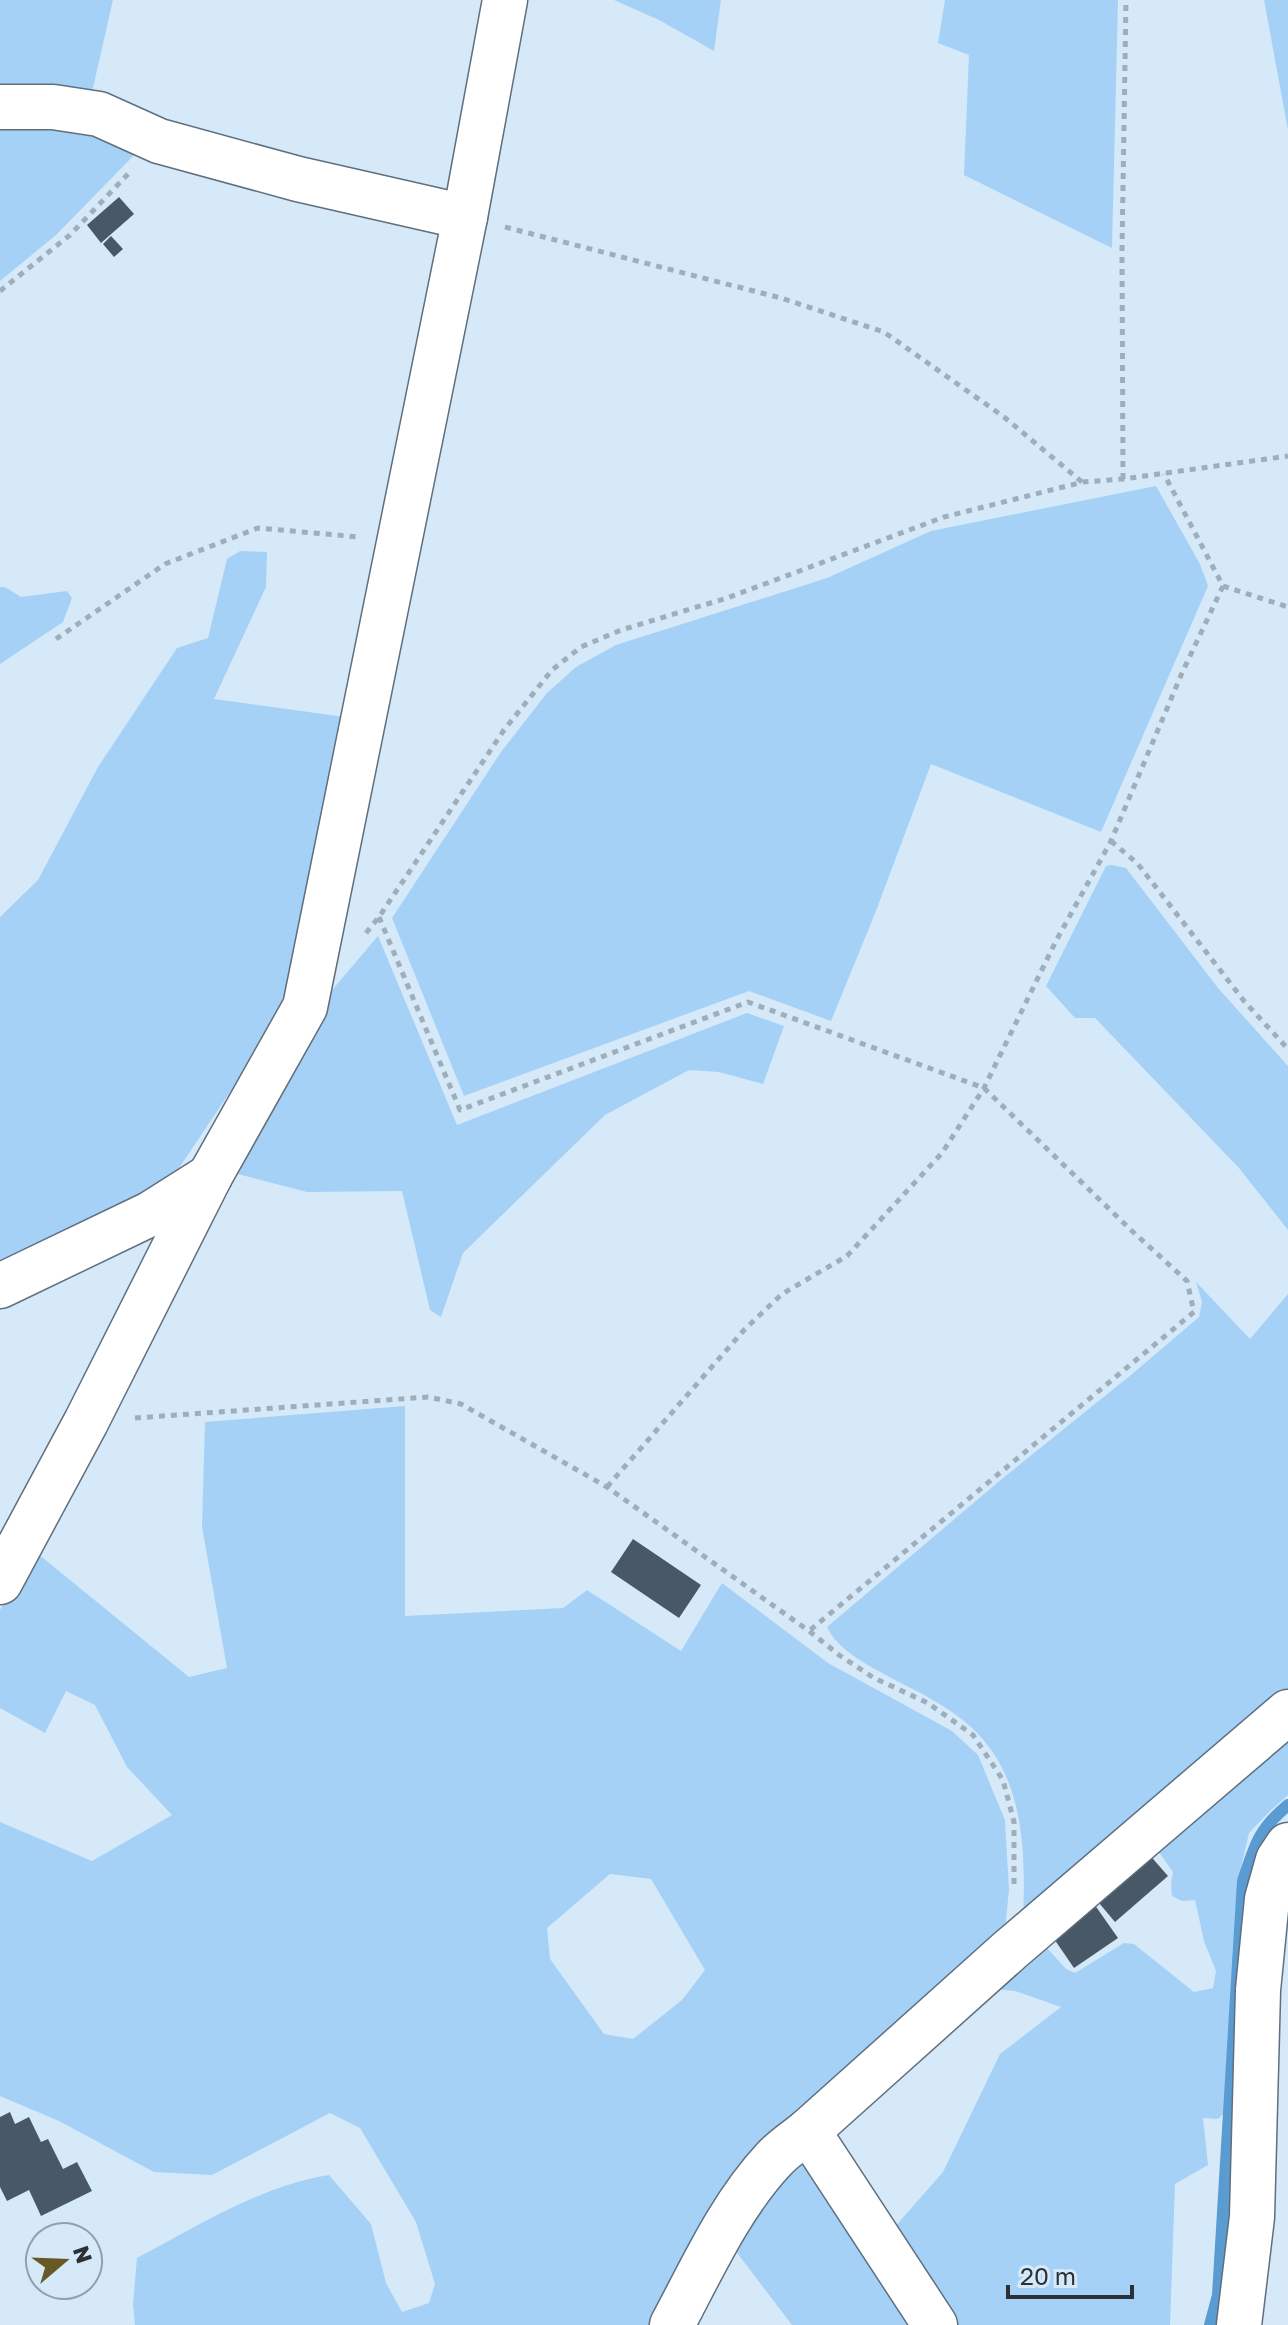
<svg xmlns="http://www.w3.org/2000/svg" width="1288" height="2325" viewBox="0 0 1288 2325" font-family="'Golos Text',sans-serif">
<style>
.green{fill:#a5d1f7;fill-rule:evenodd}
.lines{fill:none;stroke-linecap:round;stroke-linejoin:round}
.stream{stroke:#5a9bd1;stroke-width:12}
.building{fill:#485866}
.minor-casing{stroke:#5f6f7e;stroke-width:47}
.tertiary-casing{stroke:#5f6f7e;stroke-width:47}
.path{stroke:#9faebb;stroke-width:5;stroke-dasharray:6 6;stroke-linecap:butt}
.minor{stroke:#fff;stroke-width:44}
.tertiary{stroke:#fff;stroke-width:44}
</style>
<rect width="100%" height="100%" fill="#d6e9f9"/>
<g class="green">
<polygon points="0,0 113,0 90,101 0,95"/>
<polygon points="614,0 721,0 714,51 659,20"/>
<polygon points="945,0 1118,0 1112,248 964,175 969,55 938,43"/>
<polygon points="1264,0 1288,0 1288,130"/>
<polygon points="55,116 140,149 56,235 0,281 0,122"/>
<polygon points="1156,486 1200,564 1208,586 1101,832 931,764 876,911 831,1021 749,991 464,1096 392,918 501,752 547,693 576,667 616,645 827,578 931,531"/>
<polygon points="240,551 267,552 266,587 214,699 352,718 292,975 268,1035 165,1189 0,1267 0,917 38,880 98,767 177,648 208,638 227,559"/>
<polygon points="0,587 5,587 21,597 67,591 72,598 63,622 0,664"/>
<polygon points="1112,865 1126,868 1218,988 1288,1066 1288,1230 1239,1168 1095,1018 1075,1018 1046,986 1106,866"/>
<polygon points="378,936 457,1125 747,1013 784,1026 763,1084 719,1072 689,1070 605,1115 463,1253 441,1317 430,1310 402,1191 307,1192 238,1174 333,989"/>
<path d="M1196,1282L1250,1339L1288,1294V1696L1023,1930C1025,1859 1028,1780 972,1728C950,1707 920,1693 893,1679C870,1666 839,1652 827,1627L1003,1478L1131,1375L1199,1317L1202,1302Z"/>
<path d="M405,1406V1616L563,1608L587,1590L681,1651L722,1583L828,1663L952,1731L978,1755L1005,1820L1009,1890L1005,1929L783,2129L653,2325H135L133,2305L137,2258C198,2226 260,2186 329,2175L371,2224L386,2283L402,2312L429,2303L435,2284L416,2222L360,2128L330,2113L212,2175L154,2172L59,2121L0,2096V1822L92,1861L172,1815L127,1767L95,1705L66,1691L45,1733L0,1708V1610L32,1549L189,1677L227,1668L202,1527L205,1422ZM610,1874L651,1879L705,1970L682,2000L633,2039L604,2034L550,1959L547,1928Z"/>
<polygon points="1288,1722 1288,1795 1270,1811 1249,1833 1238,1880 1224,2113 1218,2119 1203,2118 1208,2165 1175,2184 1170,2325 944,2325 885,2238 943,2172 1000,2054 1061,2007 1015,1991 985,1988 1031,1948 1047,1948 1066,1969 1075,1973 1124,1943 1134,1944 1194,1992 1213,1988 1216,1971 1204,1941 1195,1900 1182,1901 1172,1896 1171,1883 1173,1872 1151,1841"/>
<polygon points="799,2148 924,2325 792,2325 728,2241"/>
</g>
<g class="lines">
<path class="stream" d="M1210,2325L1218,2295L1243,1881C1255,1845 1258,1830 1288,1805"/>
</g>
<g class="building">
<polygon points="119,197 134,214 101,243 87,225"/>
<polygon points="111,236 123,249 114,257 103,244"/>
<polygon points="633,1539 701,1585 679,1618 611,1572"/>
<polygon points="1147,1852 1168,1876 1115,1922 1094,1897"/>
<polygon points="1092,1901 1118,1938 1074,1968 1048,1930"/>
<polygon points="10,2112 15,2124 29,2117 41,2142 48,2139 63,2169 77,2162 92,2191 41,2216 29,2190 7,2201 0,2187 0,2117"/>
</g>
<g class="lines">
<g class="minor-casing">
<g id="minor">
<polyline points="0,107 53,107 99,114 159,141 298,179 465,217"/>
<polyline points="0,1286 150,1214 210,1176"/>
<polyline points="0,1582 86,1422 210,1176 305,1007 465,217 505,0"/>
<polyline points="808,2131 935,2325"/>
<path d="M672,2325C702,2269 730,2206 774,2159C784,2148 797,2140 808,2131L1010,1950L1288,1712"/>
</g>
</g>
<g class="tertiary-casing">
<polyline id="tertiary" points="1239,2325 1252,2217 1258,1990 1267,1899 1278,1860 1288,1845"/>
</g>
<g class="path">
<polyline points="505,227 781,298 884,332 1004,417 1082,482"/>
<polyline points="0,291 70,235 128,174"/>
<polyline points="1123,479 1122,250 1126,0"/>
<polyline points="1223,586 1288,607"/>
<polyline points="56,639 165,564 258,528 359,537"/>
<polyline points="1111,841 1138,864 1244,1001 1288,1049"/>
<polyline points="379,917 460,1110 748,1002 984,1088 1131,1230 1187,1281 1194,1312 809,1631"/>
<polyline points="366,933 379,917 504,730 552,670 581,647 621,630 727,598 944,517 1083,482 1123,479 1288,456"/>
<polyline points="135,1418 428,1397 461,1404 607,1487 809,1631 839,1655 874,1678 928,1703 973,1735 1003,1780 1014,1822 1014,1888"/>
<polyline points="607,1487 744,1330 782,1294 847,1256 942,1153 984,1088 1056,941 1111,841 1182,673 1223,586 1164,474"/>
</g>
<use href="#minor" class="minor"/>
<use href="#tertiary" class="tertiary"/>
</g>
<g transform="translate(64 2261) rotate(71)"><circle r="38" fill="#d6e9f9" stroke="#91a0ac" stroke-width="2"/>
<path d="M0-6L14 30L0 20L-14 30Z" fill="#665926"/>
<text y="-12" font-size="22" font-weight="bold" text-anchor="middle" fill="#2a3238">N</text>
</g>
<path d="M1008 2285v12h124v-12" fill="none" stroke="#2a3238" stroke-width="4"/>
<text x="1020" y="2285" font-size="24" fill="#2a3238" stroke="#d6e9f9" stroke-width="6" paint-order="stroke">20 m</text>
</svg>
